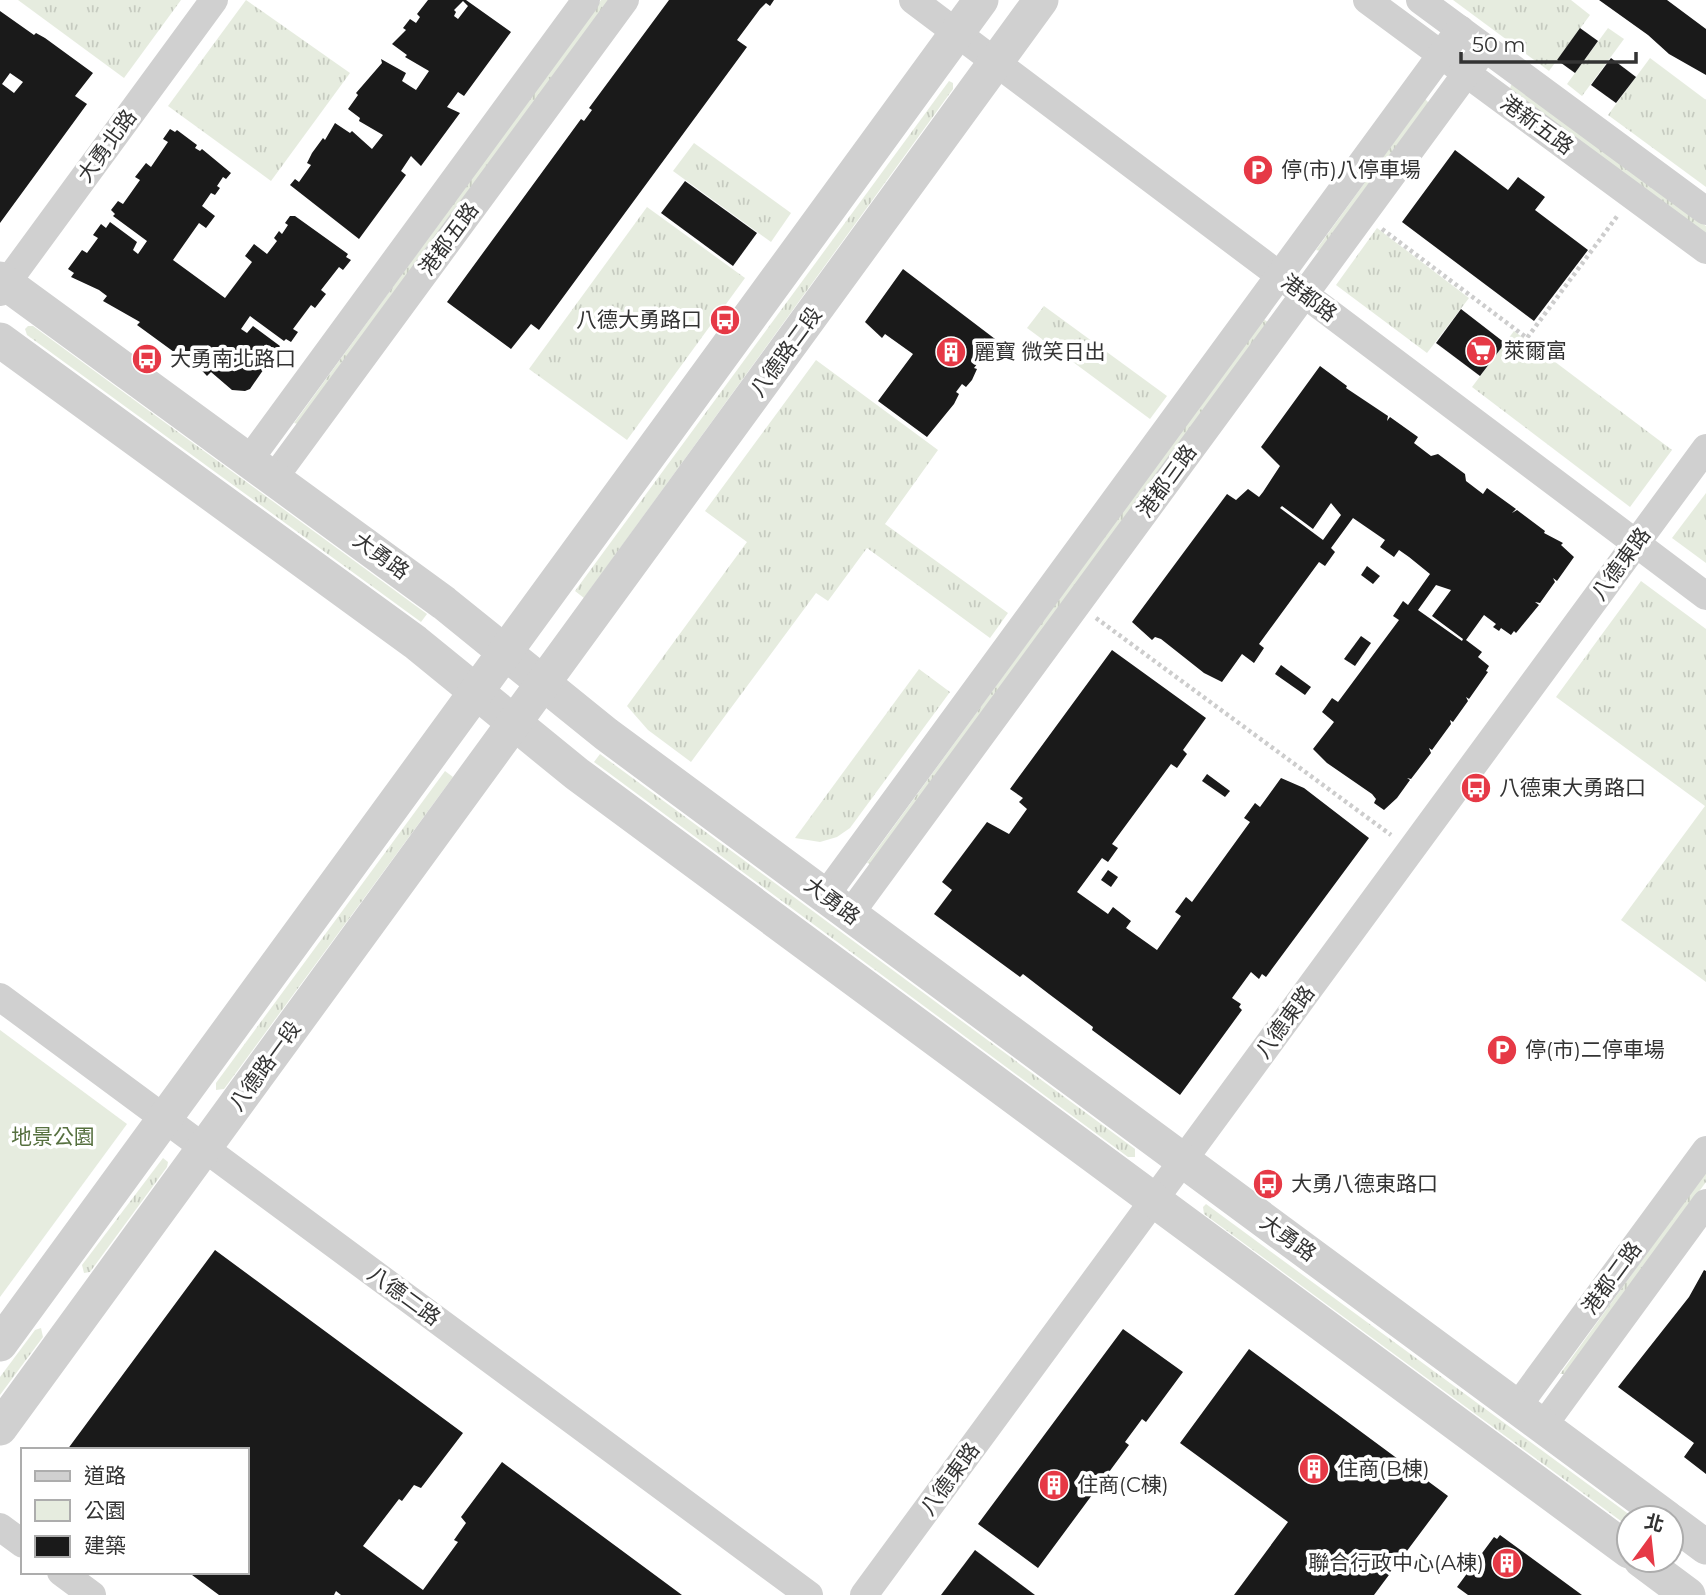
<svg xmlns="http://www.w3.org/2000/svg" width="1706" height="1595" viewBox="0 0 1706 1595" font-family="Montserrat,'Noto Sans TC',sans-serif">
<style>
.grass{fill:url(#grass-tufts)}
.green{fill:#e6ecdf}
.building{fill:#1a1a1a;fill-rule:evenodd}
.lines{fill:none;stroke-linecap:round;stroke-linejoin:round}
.path{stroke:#cdcdcd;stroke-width:4.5;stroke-dasharray:3.5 3.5;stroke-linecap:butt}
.minor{stroke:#d0d0d0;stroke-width:28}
.tertiary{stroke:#d0d0d0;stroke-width:35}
.labels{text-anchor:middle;stroke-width:7;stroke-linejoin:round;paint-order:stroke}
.street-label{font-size:21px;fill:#333;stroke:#fff}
.poi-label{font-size:21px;fill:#333;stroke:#fff;text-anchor:start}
.park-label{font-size:21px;fill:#56703f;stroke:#fff}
</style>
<defs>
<pattern id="grass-tufts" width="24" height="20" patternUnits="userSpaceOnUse" patternTransform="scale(1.75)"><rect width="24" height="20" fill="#e6ecdf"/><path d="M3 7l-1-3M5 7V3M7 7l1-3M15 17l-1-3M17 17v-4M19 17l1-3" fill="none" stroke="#c6cbc0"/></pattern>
</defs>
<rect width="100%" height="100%" fill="#fff"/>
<g class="grass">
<polygon points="18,0 181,0 124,78"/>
<polygon points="246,0 350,73 271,181 168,106"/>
<polygon points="601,0 610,0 298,424 294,423"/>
<polygon points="1453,0 1571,0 1590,15 1549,71"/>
<polygon points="1608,28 1624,39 1582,96 1567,84"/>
<polygon points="1650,58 1706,100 1706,187 1608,115"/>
<polygon points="949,81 953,83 953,89 584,598 575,591"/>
<polygon points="1511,85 1515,85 1706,226 1706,235 1510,89"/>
<polygon points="1425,99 1429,103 1320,251 1316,250"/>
<polygon points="694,143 791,213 771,242 673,171"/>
<polygon points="647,207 745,278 627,440 529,369"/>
<polygon points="1377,228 1469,298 1427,353 1336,285"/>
<polygon points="1044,306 1167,396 1150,419 1027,328"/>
<polygon points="1263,319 1268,322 871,864 867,863"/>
<polygon points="28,326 33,326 427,614 421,622 27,335 25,329"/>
<polygon points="1514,331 1672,450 1630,507 1472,387"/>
<polygon points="816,360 938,450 885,524 1008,613 990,638 867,548 828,601 816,593 691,762 648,730 627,706 747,542 705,511"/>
<polygon points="1706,493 1706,563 1672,538"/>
<polygon points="1641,581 1706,629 1706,982 1621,920 1705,806 1556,697"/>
<polygon points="919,669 950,692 850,828 837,837 820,842 795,838"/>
<polygon points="600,754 1135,1149 1135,1157 1128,1157 594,762"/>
<polygon points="445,771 453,777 224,1089 216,1090 216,1083"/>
<polygon points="163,1158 168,1162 167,1167 90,1272 84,1273 82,1265"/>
<polygon points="1706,1171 1706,1182 1565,1374 1560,1374"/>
<polygon points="1206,1204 1634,1518 1629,1518 1629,1527 1204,1214 1203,1207"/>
<polygon points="41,1328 43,1337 0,1395 0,1377 35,1330"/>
</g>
<polygon class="green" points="0,1030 127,1124 0,1297"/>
<g class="building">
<path d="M428,0H466L511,32L464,96L458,92L447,107L460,113L421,166L411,156L401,171L406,175L359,239L290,185L295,179L299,182L311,165L307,163L312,153L323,138L325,140L335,123L350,133L352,131L372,149L383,135L359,121L360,118L348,109L358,95L356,93L382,63L381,59L406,73L402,81L416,90L429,71L405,57L407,55L392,44L406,30L403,28L410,19L416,23L420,17L417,14ZM463,1L468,6L458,19L454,16L456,12L454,10Z"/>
<polygon points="669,0 774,0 770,6 766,3 760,9 737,40 747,47 539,330 531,324 511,349 447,302 581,119 584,121 592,110 589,108"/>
<polygon points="1599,0 1667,0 1706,29 1706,75 1669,54 1648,35"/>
<path d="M0,11L34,35L36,33L45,38L93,73L75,96L87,104L0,223ZM10,73L23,82L14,93L2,84Z"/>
<polygon points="1580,28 1598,41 1575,73 1557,60"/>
<polygon points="1611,58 1636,77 1616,103 1591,85"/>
<polygon points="170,129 175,132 177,130 197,145 195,148 200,151 202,149 231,173 226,179 223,177 217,186 220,188 215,195 211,193 202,206 215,216 206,228 199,223 173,260 225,298 252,262 245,256 254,244 267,254 277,241 274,238 279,231 282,234 288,225 285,223 290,216 295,216 348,254 346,257 351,260 343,270 339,267 321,290 326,294 315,308 311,305 293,329 298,332 291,342 286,339 284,341 250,316 241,329 247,333 253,326 280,346 276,352 281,356 273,366 268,363 250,389 245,391 232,390 211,372 207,376 193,361 176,348 174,352 137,325 140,322 103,301 107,296 99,290 71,277 74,273 68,269 82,250 87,253 98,238 93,235 101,224 106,228 110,222 137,242 133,250 138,254 147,241 113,216 115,214 111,210 118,201 123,204 140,180 135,177 146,163 151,167 168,142 163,139"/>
<polygon points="1455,150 1508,190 1518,177 1545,197 1535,210 1588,250 1534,321 1402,222"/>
<polygon points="685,181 757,233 733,266 661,213"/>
<polygon points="903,269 999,342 992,351 984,355 974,368 977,369 972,380 966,387 962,384 956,392 959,394 954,404 927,437 878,401 913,354 885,334 882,338 865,322"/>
<polygon points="1461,309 1505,343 1480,376 1436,343"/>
<path d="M1320,366L1347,386L1346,388L1388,416L1387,421L1390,417L1418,437L1414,443L1431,456L1438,454L1465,474L1466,481L1483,494L1487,488L1516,509L1512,513L1517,510L1545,531L1544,533L1563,543L1561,545L1574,557L1557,581L1553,578L1555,582L1540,603L1535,602L1539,605L1516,633L1514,631L1511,635L1501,628L1499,631L1493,627L1496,624L1484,615L1466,640L1482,652L1478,657L1489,666L1486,671L1488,672L1469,699L1466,697L1468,701L1453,722L1450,720L1451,724L1432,750L1429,748L1431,753L1411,779L1407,778L1410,780L1397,798L1384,810L1374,803L1376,799L1372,794L1327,763L1313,749L1334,722L1322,712L1332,698L1338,702L1399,620L1393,616L1403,601L1408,605L1430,574L1409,557L1399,550L1394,557L1380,547L1385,540L1353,518L1331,548L1335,552L1325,566L1319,562L1259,644L1264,648L1254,663L1242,654L1222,682L1204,673L1161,639L1155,637L1152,640L1132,622L1227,494L1236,500L1248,489L1259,497L1263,492L1280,466L1261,447ZM1331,503L1341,515L1323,540L1280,508L1282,506L1313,529ZM1436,585L1451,590L1432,616L1463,639L1462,641L1418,610Z"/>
<polygon points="1367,566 1380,576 1373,584 1361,575"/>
<polygon points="1361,636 1371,643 1355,666 1344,659"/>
<polygon points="1112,650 1206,718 1183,750 1187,754 1177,768 1171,764 1112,844 1118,848 1108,862 1102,858 1077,892 1108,914 1113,907 1131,921 1126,928 1157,950 1181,916 1175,912 1186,897 1192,902 1250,822 1244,818 1255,803 1260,807 1281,778 1304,788 1369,838 1266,977 1262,974 1259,979 1251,972 1232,998 1241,1004 1239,1007 1242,1010 1180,1095 1092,1030 1093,1027 1049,994 1023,974 1020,977 934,914 952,890 942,882 987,822 1009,834 1027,809 1019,802 1023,798 1010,789"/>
<polygon points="1281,665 1311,687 1305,695 1275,674"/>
<polygon points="1207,774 1230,791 1225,797 1202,781"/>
<polygon points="1108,870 1118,877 1111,887 1101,880"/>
<polygon points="215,1250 463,1433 421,1488 414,1485 402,1501 399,1499 363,1546 423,1590 458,1542 454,1540 466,1523 461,1517 502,1462 682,1595 341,1595 336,1591 334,1595 219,1595 188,1572 247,1572 247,1450 67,1450"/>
<polygon points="1704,1270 1706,1271 1706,1474 1684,1457 1694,1443 1618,1387 1689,1297"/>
<polygon points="1123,1329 1183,1372 1146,1422 1142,1419 1125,1442 1129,1445 1038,1568 978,1524"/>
<polygon points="1249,1349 1448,1496 1374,1595 1234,1595 1288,1522 1180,1443"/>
<polygon points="1500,1535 1582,1595 1468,1595 1457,1587 1494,1537 1497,1539"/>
<polygon points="975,1550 1035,1595 941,1595"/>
</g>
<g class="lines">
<g class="path">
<polyline points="1382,229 1527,338 1618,215"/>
<polyline points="1096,618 1391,835"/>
</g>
<g class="minor">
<polyline points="913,0 1706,596"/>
<polyline points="1367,0 1706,250"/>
<polyline points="1420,0 1706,211"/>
<polyline points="0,292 214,0"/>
<polyline points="249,460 586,0"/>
<polyline points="274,478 625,0"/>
<polyline points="825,896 1460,29"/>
<polyline points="850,914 1485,48"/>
<polyline points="0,997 809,1595"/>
<polyline points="1517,1407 1706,1150"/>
<polyline points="1543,1426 1706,1203"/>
<polyline points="0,1527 23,1544"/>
<polyline points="61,1572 92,1595"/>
<polyline points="864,1595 1706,448"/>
</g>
<g class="tertiary">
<polyline points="0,279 444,603 606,734 1667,1518"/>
<polyline points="0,340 415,642 577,774 1629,1551"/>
<polyline points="0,1344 981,0"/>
<polyline points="0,1428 1041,0"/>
<polyline points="1671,1521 1706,1547"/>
<polyline points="1641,1560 1688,1595"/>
</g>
</g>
<defs>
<g id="parking-disc" transform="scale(1.575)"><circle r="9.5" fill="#e63946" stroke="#fff"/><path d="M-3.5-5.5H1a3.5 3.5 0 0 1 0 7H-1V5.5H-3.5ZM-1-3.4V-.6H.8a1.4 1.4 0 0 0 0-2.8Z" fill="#fff"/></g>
<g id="bus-disc" transform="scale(1.575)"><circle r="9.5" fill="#e63946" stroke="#fff"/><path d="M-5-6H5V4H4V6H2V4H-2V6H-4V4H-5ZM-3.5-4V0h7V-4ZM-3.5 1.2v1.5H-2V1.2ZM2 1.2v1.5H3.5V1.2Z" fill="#fff"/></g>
<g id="supermarket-disc" transform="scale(1.575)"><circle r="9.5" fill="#e63946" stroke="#fff"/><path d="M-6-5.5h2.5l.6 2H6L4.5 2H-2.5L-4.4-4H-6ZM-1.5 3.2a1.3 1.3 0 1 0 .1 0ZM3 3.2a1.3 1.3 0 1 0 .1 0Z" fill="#fff"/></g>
<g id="building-disc" transform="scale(1.575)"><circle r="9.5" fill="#e63946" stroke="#fff"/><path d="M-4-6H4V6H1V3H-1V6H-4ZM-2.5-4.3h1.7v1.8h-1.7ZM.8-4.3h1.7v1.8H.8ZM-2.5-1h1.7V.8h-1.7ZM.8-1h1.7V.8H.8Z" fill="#fff"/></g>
</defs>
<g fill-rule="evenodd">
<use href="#parking-disc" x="1258" y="170"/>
<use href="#bus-disc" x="725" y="320"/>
<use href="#supermarket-disc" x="1481" y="351"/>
<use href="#building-disc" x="951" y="352"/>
<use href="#bus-disc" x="147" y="359"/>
<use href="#bus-disc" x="1476" y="788"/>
<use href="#parking-disc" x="1502" y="1050"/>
<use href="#bus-disc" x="1268" y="1184"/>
<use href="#building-disc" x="1314" y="1469"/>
<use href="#building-disc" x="1054" y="1485"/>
<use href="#building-disc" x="1507" y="1563"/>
</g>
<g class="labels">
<g class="street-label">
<text transform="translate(1537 125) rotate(36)" y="7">港新五路</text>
<text transform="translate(107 146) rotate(-54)" y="7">大勇北路</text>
<text transform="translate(449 239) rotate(-54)" y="7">港都五路</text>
<text transform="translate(1309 298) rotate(37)" y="7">港都路</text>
<text transform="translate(786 352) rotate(-54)" y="7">八德路二段</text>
<text transform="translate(1167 481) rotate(-54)" y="7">港都三路</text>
<text transform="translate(381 556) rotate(36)" y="7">大勇路</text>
<text transform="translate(1621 564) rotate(-54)" y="7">八德東路</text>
<text transform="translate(832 901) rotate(37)" y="7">大勇路</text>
<text transform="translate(1285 1022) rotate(-54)" y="7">八德東路</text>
<text transform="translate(265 1066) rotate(-54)" y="7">八德路一段</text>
<text transform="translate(1288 1238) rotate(36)" y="7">大勇路</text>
<text transform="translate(1612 1278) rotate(-54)" y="7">港都二路</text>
<text transform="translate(404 1296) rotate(36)" y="7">八德二路</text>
<text transform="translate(950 1479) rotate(-54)" y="7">八德東路</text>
</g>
<g class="poi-label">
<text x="1281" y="177">停(市)八停車場</text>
<text x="702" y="327" text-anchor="end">八德大勇路口</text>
<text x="1504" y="358">萊爾富</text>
<text x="974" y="359">麗寶 微笑日出</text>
<text x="170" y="366">大勇南北路口</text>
<text x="1499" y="795">八德東大勇路口</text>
<text x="1525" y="1057">停(市)二停車場</text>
<text x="1291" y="1191">大勇八德東路口</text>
<text x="1337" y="1476">住商(B棟)</text>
<text x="1077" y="1492">住商(C棟)</text>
<text x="1484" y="1570" text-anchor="end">聯合行政中心(A棟)</text>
</g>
<g class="park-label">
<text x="53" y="1144">地景公園</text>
</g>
</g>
<rect x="21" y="1448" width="228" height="126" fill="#ffffff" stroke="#adadad" stroke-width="2"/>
<rect x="35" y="1471" width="35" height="10" fill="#d0d0d0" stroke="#adadad" stroke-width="2"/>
<text x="84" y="1483" font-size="21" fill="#333333">道路</text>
<rect x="35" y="1500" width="35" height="21" fill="#e6ecdf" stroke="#adadad" stroke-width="2"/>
<text x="84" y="1518" font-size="21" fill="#333333">公園</text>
<rect x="35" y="1536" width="35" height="21" fill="#1a1a1a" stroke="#adadad" stroke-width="2"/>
<text x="84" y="1553" font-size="21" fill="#333333">建築</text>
<g transform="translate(1650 1539) rotate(15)"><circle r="33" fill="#ffffff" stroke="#adadad" stroke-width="2"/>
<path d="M0-5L12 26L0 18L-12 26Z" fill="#e63946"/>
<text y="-10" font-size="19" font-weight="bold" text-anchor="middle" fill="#333333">北</text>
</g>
<path d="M1461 52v10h175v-10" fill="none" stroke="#333333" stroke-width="3.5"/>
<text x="1472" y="52" font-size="21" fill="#333333" stroke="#ffffff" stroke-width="5" paint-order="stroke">50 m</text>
</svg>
